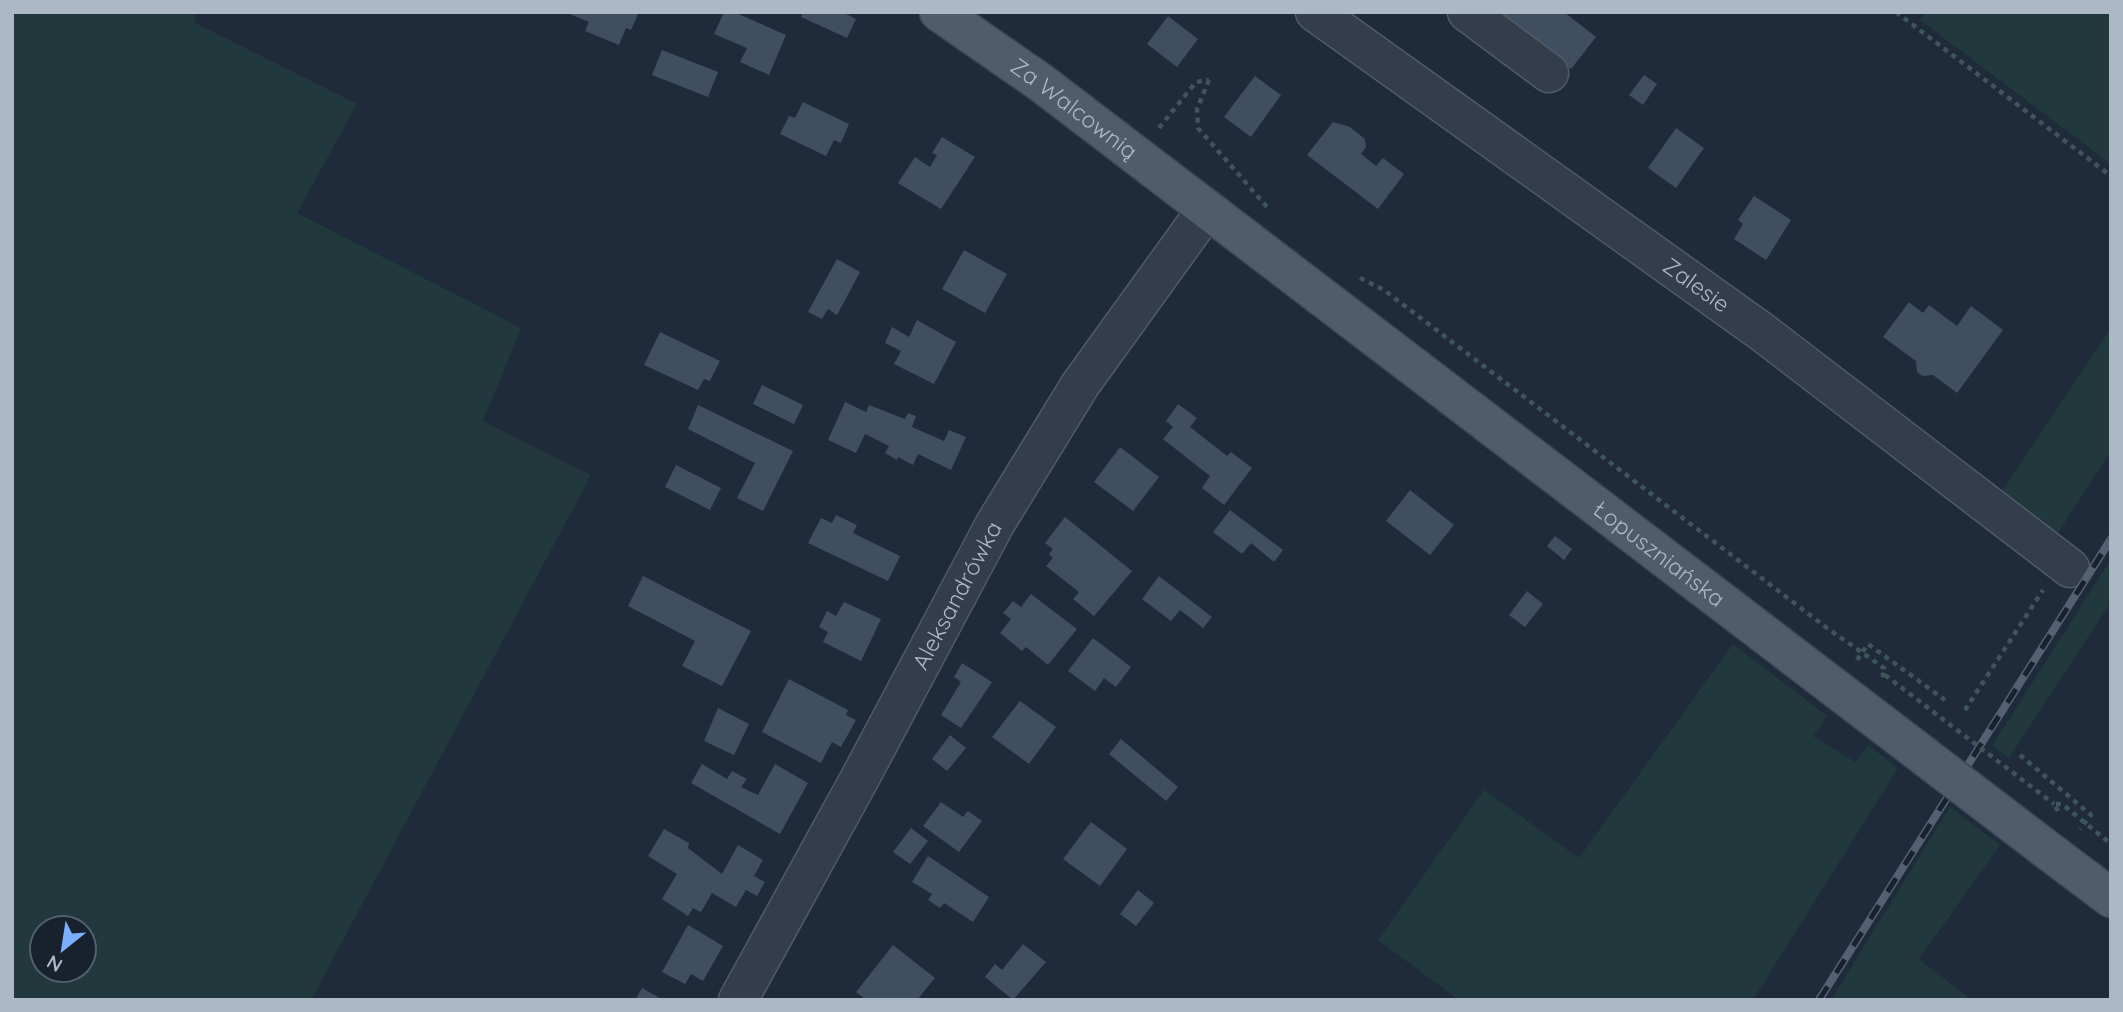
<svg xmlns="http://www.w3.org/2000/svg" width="2123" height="1012" viewBox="0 0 2123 1012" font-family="Quicksand,sans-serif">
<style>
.green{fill:#21393c;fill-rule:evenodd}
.building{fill:#3f4e60}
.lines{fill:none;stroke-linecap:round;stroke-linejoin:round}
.minor-casing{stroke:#505b68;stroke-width:41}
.major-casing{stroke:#3c4654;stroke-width:41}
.path{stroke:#3e5659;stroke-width:4.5;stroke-dasharray:5 5;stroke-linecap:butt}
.minor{stroke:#333d4b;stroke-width:38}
.major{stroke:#505c6b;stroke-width:38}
.rail-casing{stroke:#546172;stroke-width:8}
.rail{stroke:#18222f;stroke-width:5;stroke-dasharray:16;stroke-linecap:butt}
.major-bridge-casing{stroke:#3c4654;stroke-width:41;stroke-linecap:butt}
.path-bridge{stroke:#3e5659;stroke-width:4.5;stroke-dasharray:5 5;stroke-linecap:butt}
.major-bridge{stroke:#505c6b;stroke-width:38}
.labels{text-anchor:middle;stroke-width:6;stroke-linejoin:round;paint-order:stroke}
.street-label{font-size:23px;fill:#adb8c7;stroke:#18222f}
</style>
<rect width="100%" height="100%" fill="#1f2b3b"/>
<g class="green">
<path d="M12,12H194L195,23L357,104L297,213L521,328L483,421L591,475L311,1000H12ZM84,928V970H42V928Z"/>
<polygon points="1925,12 2111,12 2111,164 1920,20"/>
<polygon points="2111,328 2111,451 2054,539 1998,497"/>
<polygon points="2111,559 2111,602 2009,758 1992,746"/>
<polygon points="1733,644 1827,716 1813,736 1855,762 1868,745 1898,768 1753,1000 1459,1000 1378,940 1484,790 1579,858"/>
<polygon points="1950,807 2000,845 1919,959 1971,1000 1831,1000"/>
</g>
<g class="building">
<polygon points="565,12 632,12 638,14 631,30 626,28 619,45 585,31 589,22"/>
<polygon points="724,12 734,12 786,35 769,75 740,62 747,48 714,34"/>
<polygon points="803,12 842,12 856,19 847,38 801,17"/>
<polygon points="1493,12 1564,12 1596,37 1571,69"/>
<polygon points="1168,16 1198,39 1177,67 1147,44"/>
<polygon points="662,50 718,72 708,97 652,75"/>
<polygon points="1644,75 1657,84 1643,105 1629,95"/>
<polygon points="1255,76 1281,95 1251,137 1224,117"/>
<polygon points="803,102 849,124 841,143 834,140 826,156 780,134 789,116 795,118"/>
<polygon points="1333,122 1350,127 1365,139 1366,147 1361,154 1376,166 1383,158 1404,174 1378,209 1307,155"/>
<polygon points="1676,128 1704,148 1676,188 1648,168"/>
<polygon points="942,137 975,157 941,209 898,183 915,157 930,167 937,155 932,153"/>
<polygon points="1754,196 1791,220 1766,260 1734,239 1743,224 1738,220"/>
<polygon points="964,250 1007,274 985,313 942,289"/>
<polygon points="837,259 860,272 837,315 828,309 822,319 808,312"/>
<polygon points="1909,302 1923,313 1929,305 1957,326 1971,306 2003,330 1957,393 1933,375 1923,376 1917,372 1916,361 1883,337"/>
<polygon points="917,320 956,342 934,384 894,364 901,351 885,343 892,327 909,337"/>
<polygon points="660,332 720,361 710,381 704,379 698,390 644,365"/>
<polygon points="762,385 803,405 794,424 753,404"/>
<polygon points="845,402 866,412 869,405 905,419 908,413 916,416 912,427 944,441 949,430 966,437 951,470 918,454 913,465 898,457 897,460 885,453 889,446 865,434 856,453 828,440"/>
<polygon points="1178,404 1197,418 1190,427 1227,456 1231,452 1252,468 1224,505 1202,488 1210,476 1163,439 1173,427 1166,421"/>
<polygon points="698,405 793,451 763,511 737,498 755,463 688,429"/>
<polygon points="1120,447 1159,477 1133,511 1094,482"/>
<polygon points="676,465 721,488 710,510 665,487"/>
<polygon points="1410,490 1454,525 1430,555 1386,521"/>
<polygon points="1230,510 1283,550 1274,562 1251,543 1242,554 1213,532"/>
<polygon points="836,515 857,525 853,533 900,556 888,581 808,543 821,518 832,523"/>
<polygon points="1065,517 1132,571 1094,616 1073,599 1079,592 1046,566 1053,558 1049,554 1053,549 1045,543"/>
<polygon points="1555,536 1572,549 1564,560 1547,546"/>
<polygon points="643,576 751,631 722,686 682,666 695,641 628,606"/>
<polygon points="1159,576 1212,617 1203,628 1180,610 1171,621 1142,599"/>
<polygon points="1527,591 1543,604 1525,627 1509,615"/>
<polygon points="1031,594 1077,629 1048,665 1026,647 1022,651 1000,633 1011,619 1003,613 1013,601 1021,607"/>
<polygon points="844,602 881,619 861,661 823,642 828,632 819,627 827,611 836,616"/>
<polygon points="1093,638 1131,667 1116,687 1104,678 1095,691 1068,671"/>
<polygon points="962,663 992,682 961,728 941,715 961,682 954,677"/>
<polygon points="789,679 848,710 846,715 856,720 841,747 832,742 821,763 762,732"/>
<polygon points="1020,701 1056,727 1029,764 992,737"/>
<polygon points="718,708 749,724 734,755 704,741"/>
<polygon points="950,735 966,748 947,771 932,759"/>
<polygon points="1121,739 1178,787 1166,801 1109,754"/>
<polygon points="702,764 727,779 732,771 747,779 741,787 758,795 775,764 808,783 780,834 691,783"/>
<polygon points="941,802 963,817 968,811 982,821 959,852 923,826"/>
<polygon points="1091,822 1127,849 1100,886 1063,859"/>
<polygon points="911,828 928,841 910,864 893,852"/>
<polygon points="664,829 689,843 688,848 722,874 738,845 763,860 754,876 765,882 757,896 746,890 736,907 712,893 701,912 693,908 688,916 662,899 677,874 648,856"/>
<polygon points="928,856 989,897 973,922 944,903 940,908 928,900 932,894 912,882"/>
<polygon points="1138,890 1154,903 1136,926 1120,914"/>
<polygon points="688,925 723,946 703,981 691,974 685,984 662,972"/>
<polygon points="1023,944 1046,962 1013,1000 985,977 995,964 1002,970"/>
<polygon points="893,945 935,978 917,1000 866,1000 856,992"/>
<polygon points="642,988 663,1000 635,1000"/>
</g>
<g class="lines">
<g class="minor-casing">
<g id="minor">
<path id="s1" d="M1315,12L1762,332L2070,568"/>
<polyline points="1467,12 1549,73"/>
<path id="s2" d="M738,1000L860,778L995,524L1080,385L1207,209"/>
</g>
</g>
<g class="major-casing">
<g id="major">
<path id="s3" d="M939,12L1040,82L1856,704"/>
<polyline points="2042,846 2111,898"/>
</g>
</g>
<g class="path">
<polyline points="1896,12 2111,176"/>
<polyline points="1209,80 1197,109 1198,128 1268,208"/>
<polyline points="1159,128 1196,82 1209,80"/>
<polyline points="1360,278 1384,290 1827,628 1884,668 1885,675 1878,675"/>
<polyline points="1857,660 1868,644 1945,700"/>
<polyline points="1965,710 2043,590"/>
<polyline points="2020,755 2091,815 2080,829"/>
<polyline points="2058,811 2054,804 2062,804 2111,844"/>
</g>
<use href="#minor" class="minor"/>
<use href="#major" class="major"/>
<g class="rail-casing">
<polyline id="rail" points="1819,1000 2111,539"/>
</g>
<use href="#rail" class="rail"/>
<g class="major-bridge-casing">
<polyline id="major-bridge" points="1856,704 2042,846"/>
</g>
<polyline class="path-bridge" points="1885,675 2054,804"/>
<use href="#major-bridge" class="major-bridge"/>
</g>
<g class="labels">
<g class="street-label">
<text dy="8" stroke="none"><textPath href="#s3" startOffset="166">Za Walcownią</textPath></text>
<text dy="8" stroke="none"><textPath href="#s1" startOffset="469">Zalesie</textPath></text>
<text dy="8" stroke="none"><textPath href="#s3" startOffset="901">Łopuszniańska</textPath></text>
<text dy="8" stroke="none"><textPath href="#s2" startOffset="460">Aleksandrówka</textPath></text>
</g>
</g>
<rect width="2123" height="1012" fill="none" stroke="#adb8c7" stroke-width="28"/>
<g transform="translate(63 949) rotate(210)"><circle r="33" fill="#18222f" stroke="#545e6c" stroke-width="2"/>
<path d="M0-5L12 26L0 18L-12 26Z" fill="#7ab0ff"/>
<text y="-10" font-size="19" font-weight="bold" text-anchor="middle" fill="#adb8c7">N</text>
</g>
</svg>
